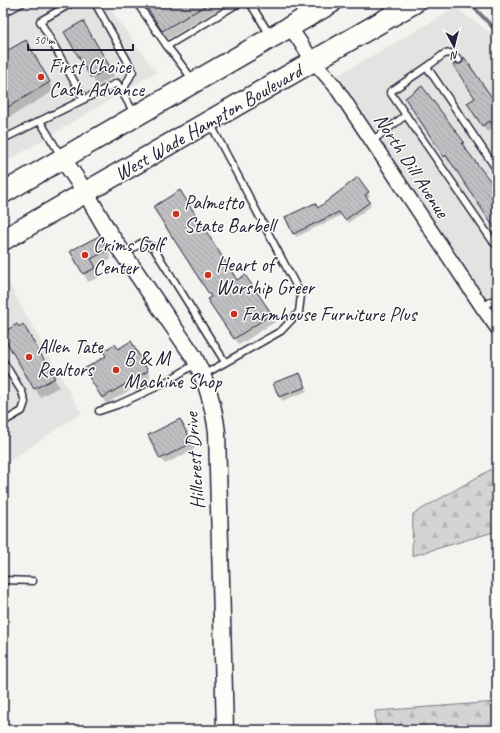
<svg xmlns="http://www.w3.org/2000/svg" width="500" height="733" viewBox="0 0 500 733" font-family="Caveat,sans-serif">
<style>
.built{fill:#e4e3e2}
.forest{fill:url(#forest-firs);stroke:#7c7b88}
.shadow{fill:#0003}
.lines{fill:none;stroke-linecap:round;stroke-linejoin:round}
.stream{stroke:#757582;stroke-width:4}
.building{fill:url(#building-back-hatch);stroke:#22223b}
.service-casing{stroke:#22223b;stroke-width:9}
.minor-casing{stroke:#22223b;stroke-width:16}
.tertiary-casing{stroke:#22223b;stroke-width:19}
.primary-casing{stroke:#22223b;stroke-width:23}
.service{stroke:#fdfcf7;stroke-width:6}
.minor{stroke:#fdfcf7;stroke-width:13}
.tertiary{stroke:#fdfcf7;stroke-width:16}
.primary{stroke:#fdfcf7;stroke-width:20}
.poi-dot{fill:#c8321e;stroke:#fdfcf7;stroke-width:1.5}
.labels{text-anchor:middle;stroke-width:3;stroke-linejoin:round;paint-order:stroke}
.poi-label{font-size:20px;fill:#22223b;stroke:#fdfcf7;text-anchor:start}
.street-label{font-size:20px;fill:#22223b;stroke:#fdfcf7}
</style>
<defs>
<pattern id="forest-firs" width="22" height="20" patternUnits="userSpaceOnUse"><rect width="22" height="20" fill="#d5d4d5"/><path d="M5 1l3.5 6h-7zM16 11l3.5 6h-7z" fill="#b7b6b8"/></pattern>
<pattern id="building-back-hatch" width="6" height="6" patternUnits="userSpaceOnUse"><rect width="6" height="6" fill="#c0bfc2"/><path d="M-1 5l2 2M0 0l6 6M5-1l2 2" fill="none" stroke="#a5a4a8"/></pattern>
</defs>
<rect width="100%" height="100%" fill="#f4f3ef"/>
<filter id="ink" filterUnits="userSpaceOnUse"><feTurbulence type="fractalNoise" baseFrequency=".025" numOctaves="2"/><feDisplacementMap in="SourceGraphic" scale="8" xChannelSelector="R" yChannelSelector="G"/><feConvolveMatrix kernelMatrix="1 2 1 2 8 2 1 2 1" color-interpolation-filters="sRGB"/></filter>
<g filter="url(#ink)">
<g class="built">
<polygon points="3,3 106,3 156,72 3,164"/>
<polygon points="456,8 491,33 497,40 497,317 487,304 338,75"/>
<polygon points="3,273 81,413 3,465"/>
</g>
<g class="forest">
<polygon points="497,466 497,531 412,556 413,514"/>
<polygon points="497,702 497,730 376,730 375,711"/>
</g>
<g class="shadow">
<polygon points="145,3 229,3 168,39"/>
<polygon points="83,22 114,76 97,86 65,32"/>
<polygon points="25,41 54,91 3,121 3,54"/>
<polygon points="422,88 463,143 467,149 466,150 497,192 497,231 451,161 449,163 410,105"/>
<polygon points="468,104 497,106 497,131 494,127 487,132"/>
<polygon points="368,193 370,196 366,199 371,206 348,223 342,215 296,237 286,218 318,209"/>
<polygon points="99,237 112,259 95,268 100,277 88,282 72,251"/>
<polygon points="244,276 275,322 239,345 213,306 212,298"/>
<polygon points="23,325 59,387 40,397 4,336"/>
<polygon points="130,343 151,378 106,404 86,369"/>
<polygon points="302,378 307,391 282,401 275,384"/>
<polygon points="183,427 195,449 165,464 161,458"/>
</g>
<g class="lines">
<polyline class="stream" points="470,3 497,32"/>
</g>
<g class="building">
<polygon points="144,3 210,3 162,31"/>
<polygon points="83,21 110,67 91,78 64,32"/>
<polygon points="26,40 50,82 3,110 3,53"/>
<polygon points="464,57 497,105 497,132 490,121 482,126 467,103 475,98 453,65 455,63 458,64 462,63 463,61 463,58"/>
<polygon points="422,86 464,142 462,144 497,190 497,232 446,155 444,157 405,98"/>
<polygon points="358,177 369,192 365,195 370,202 345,220 339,212 293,234 285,217 315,203 318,208"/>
<polygon points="180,190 237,280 245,275 272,314 234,339 207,299 211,297 153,207"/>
<polygon points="99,236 108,250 91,259 96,268 83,274 70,251"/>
<polygon points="17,324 19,327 23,324 55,378 34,389 3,336 8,332 7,330"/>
<polygon points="131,341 148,371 102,398 84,369 106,356 103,351 115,344 118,349"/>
<polygon points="300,373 306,387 279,397 273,383"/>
<polygon points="180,419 192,443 160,459 148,435"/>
</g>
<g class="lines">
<g class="service-casing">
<g id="service">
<polyline points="72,3 40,21 84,99"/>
<polyline points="95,3 133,71 122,92"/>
<polyline points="137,3 167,46"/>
<polyline points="250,3 270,35"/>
<polyline points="3,13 22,3"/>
<polyline points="427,67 444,54 452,53 459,60"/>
<polyline points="193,80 167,46 239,3"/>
<polyline points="40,121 61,156"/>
<polyline points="3,139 117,83 134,113"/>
<polyline points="372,141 406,115"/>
<polyline points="497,170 427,67 390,92 494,243 497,241"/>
<polyline points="124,254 141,243 153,247 225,362"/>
<polyline points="482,307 497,298"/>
<polyline points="3,361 22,392 25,402 22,411 3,422"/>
<polyline points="203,375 281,331 299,312 301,295 210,123"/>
<polyline points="99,411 117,405 161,385 197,363"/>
<polyline points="3,580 33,581"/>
</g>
</g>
<g class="minor-casing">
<polyline id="minor" points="290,27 313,61 335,86 482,307 497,328"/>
</g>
<g class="tertiary-casing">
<path id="tertiary" d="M63,159L86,193L109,233L194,357C207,383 213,403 217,432L225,730"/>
</g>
<g class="primary-casing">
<g id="primary">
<polyline points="3,193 331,3"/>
<polyline points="3,240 414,3"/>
</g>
</g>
<use href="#service" class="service"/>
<use href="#minor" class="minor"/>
<use href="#tertiary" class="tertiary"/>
<use href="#primary" class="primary"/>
</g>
</g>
<g class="poi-dot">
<circle cx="41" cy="77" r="4"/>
<circle cx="176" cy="214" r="4"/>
<circle cx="85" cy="255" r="4"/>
<circle cx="208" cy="275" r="4"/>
<circle cx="234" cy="314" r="4"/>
<circle cx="29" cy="357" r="4"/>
<circle cx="116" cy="370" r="4"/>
</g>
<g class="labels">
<g class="poi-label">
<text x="49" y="73">First Choice<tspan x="49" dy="23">Cash Advance</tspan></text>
<text x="184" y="209">Palmetto<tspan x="184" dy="23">State Barbell</tspan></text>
<text x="93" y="251">Crims Golf<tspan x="93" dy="23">Center</tspan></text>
<text x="216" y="271">Heart of<tspan x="216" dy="23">Worship Greer</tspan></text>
<text x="242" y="321">Farmhouse Furniture Plus</text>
<text x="37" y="353">Allen Tate<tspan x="37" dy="23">Realtors</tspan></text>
<text x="124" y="365">B &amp; M<tspan x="124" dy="23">Machine Shop</tspan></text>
</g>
<g class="street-label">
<text transform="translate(208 122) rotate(-30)" y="7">West Wade Hampton Boulevard</text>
<text transform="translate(412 165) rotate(57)" y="7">North Dill Avenue</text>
<text transform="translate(194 461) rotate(-94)" y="7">Hillcrest Drive</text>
</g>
</g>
<rect width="500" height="733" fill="none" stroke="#fdfcf7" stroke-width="16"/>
<rect x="8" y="8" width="484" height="717" fill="none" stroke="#22223b" stroke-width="1.5" filter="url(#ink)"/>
<g transform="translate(454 46) rotate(173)" stroke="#fdfcf7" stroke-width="3" paint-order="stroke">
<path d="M0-3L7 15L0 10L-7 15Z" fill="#22223b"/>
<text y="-6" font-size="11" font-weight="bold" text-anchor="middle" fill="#22223b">N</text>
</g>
<path d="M28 44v6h105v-6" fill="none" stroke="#22223b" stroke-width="2"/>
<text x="34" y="44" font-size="12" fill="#22223b" stroke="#fdfcf7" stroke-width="3" paint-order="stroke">50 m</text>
</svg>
